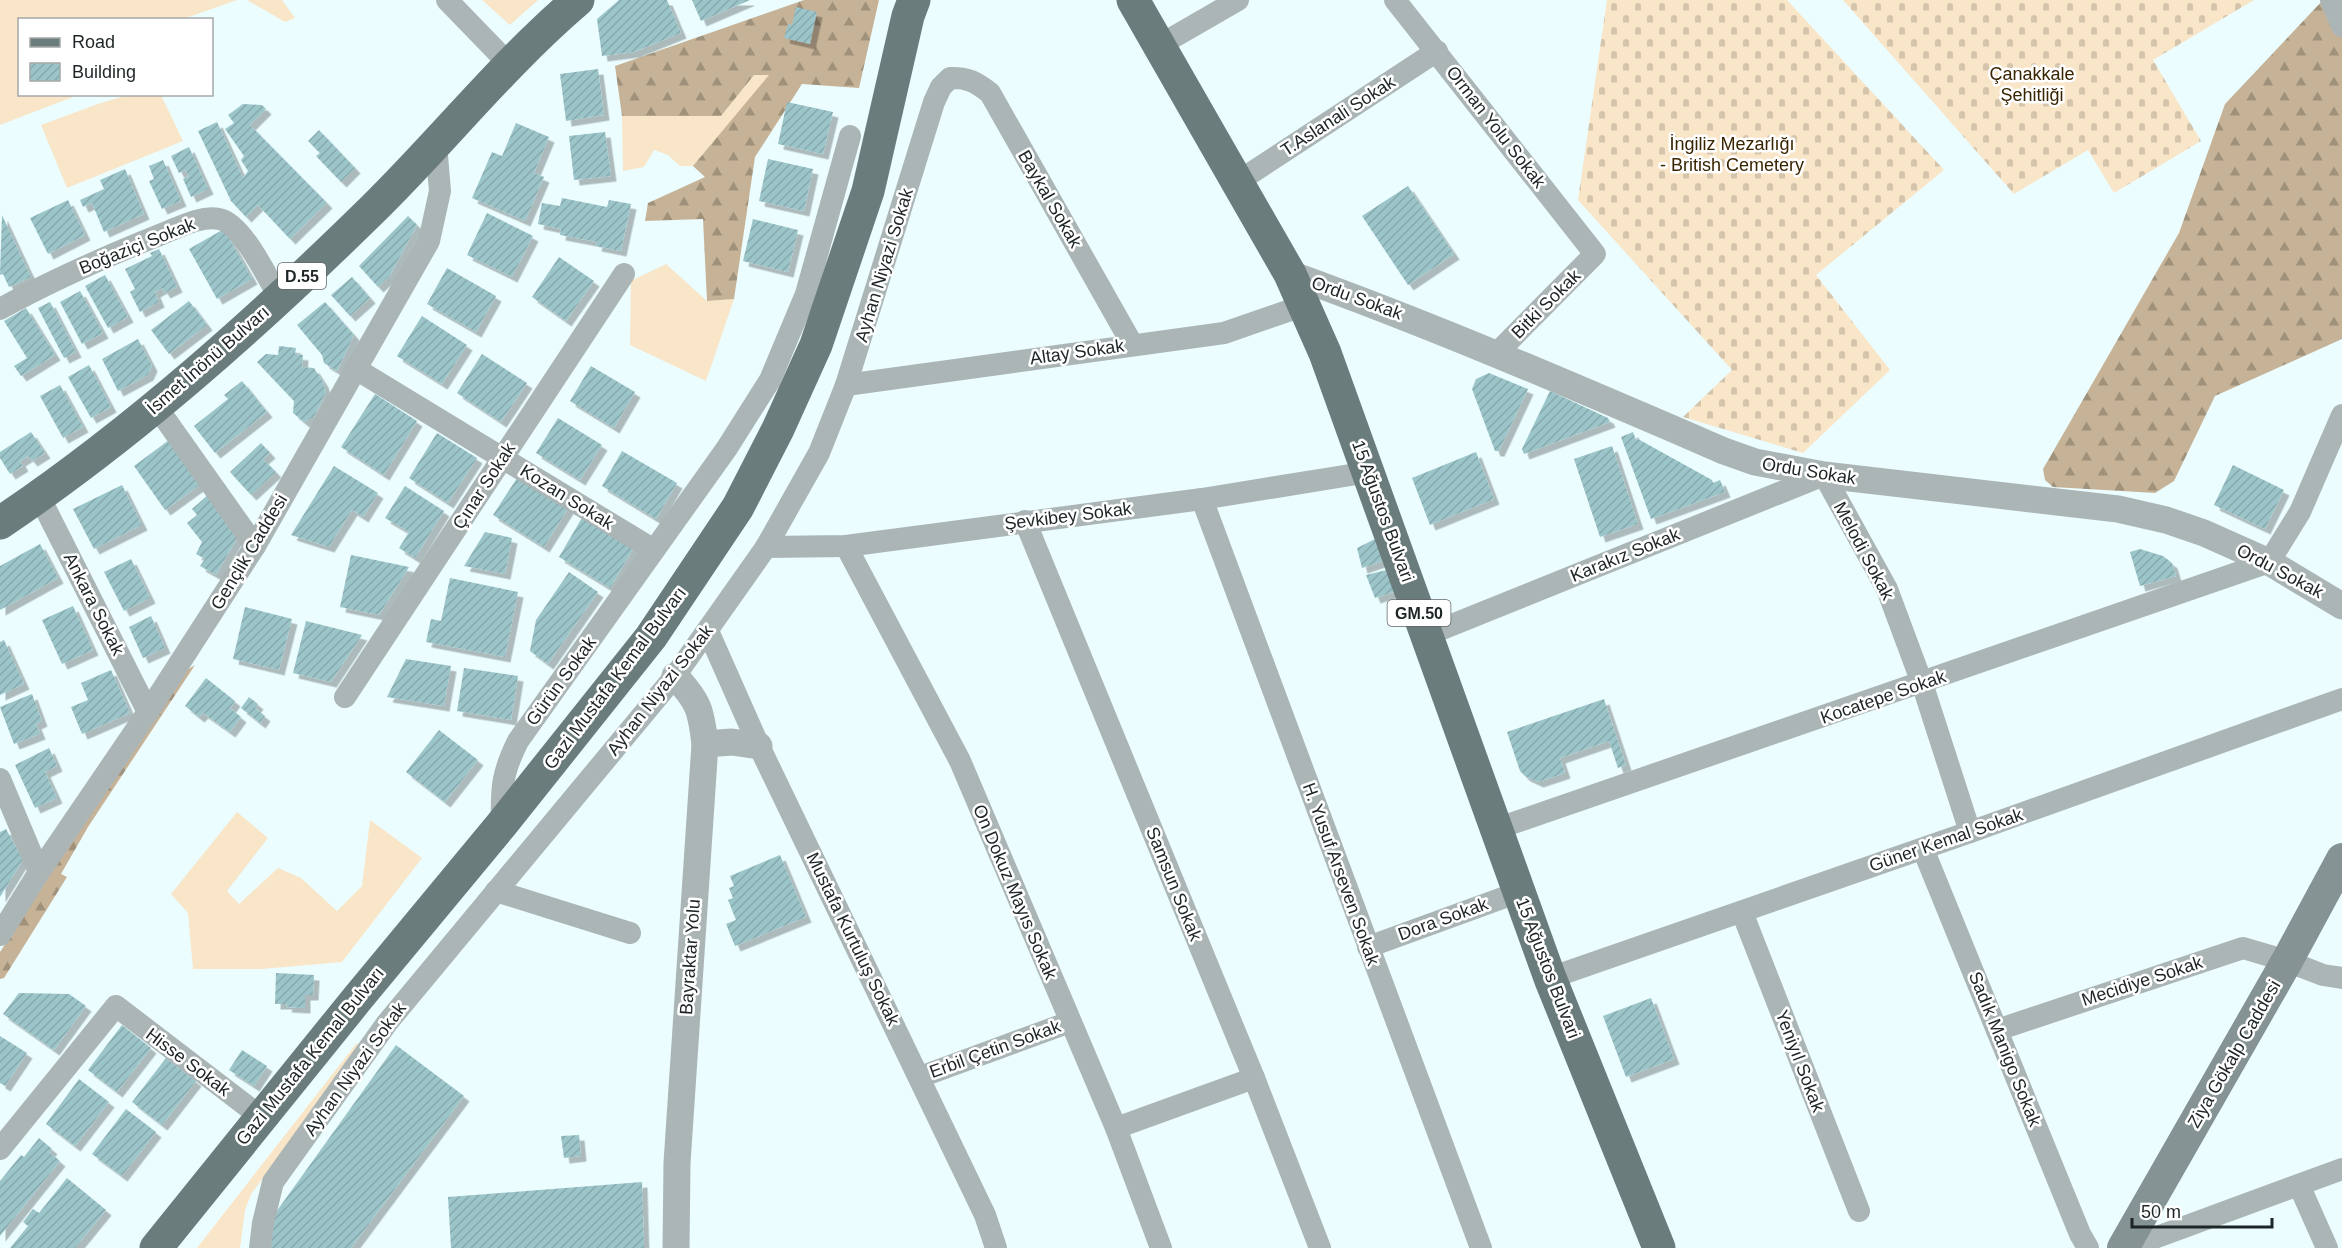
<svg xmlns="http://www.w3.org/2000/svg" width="2342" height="1248" viewBox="0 0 2342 1248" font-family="Arial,sans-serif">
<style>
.grass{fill:#f9e5c8}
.forest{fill:url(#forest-firs)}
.cemetery{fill:url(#cemetery-stones)}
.building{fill:url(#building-hatch);filter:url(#shadow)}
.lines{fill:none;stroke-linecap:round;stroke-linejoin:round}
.minor{stroke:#abb5b6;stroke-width:22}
.tertiary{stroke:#abb5b6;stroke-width:27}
.secondary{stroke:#869395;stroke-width:32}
.primary{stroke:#6b7c7d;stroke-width:33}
.labels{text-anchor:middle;stroke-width:5;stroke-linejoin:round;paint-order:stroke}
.shield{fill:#fff;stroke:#616667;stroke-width:1.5}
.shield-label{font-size:16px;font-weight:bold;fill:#1d2526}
.park-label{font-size:18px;fill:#392400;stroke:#fff}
.street-label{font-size:18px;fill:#1d2526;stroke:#fff}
</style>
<defs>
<pattern id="forest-firs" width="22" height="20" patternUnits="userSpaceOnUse" patternTransform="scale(1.5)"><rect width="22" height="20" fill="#c6b397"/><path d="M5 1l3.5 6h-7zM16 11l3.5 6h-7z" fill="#a0917b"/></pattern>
<pattern id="cemetery-stones" width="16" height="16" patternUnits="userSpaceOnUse" patternTransform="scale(1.5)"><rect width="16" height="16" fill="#f9e5c8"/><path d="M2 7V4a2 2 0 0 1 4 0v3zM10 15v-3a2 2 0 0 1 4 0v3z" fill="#d5c4ac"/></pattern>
<pattern id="building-hatch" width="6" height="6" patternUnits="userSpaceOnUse" patternTransform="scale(1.5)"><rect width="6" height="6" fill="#9cc5ca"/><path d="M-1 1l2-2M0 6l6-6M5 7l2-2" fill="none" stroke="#86a9ad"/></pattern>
<filter id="shadow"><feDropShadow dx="5.5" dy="5.5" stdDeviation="0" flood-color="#0004"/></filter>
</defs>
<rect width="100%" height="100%" fill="#ebfdff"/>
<g class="grass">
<polygon points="0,0 237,0 183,19 20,20 20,94 78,95 0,125"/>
<polygon points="247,0 282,0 295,18 285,22"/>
<polygon points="482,0 538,0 510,25"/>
<polygon points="754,75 770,75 693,166 680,166 668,155 654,150 644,167 623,171 622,116 721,116"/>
<polygon points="131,94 161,95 183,141 67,188 41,125 98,104"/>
<polygon points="666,264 707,301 734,299 706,381 630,345 631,281"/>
<polygon points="237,812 268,838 227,891 239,904 278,868 301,878 337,911 362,886 370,820 422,858 342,962 262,969 193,969 188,913 171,894"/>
<polygon points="363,1043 251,1194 245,1210 240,1248 197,1248 356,1044"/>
</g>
<g class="forest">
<polygon points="804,0 879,0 859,88 802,84 755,157 734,299 707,301 703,219 645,221 648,203 705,177 693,166 769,75 754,75 721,116 622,116 615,66"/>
<polygon points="2323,0 2342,0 2342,339 2215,396 2174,481 2155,493 2053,487 2045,480 2043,469 2179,233 2225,104"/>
<polygon points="195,665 88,827 61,874 67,877 4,978 0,979 0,952 179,675"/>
</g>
<g class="cemetery">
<polygon points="1607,0 1787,0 1944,170 1816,275 1890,370 1803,453 1683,417 1732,370 1578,200"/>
<polygon points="1843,0 2254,0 2153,60 2201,141 2114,193 2088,150 2014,194"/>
</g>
<g class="building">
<polygon points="619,0 667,0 681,33 634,52 602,56 597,19"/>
<polygon points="692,0 750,0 701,21"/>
<polygon points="796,7 817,12 810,44 784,38 788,24 792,25"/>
<polygon points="598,69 604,115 566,121 560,74"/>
<polygon points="787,102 833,112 823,154 778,144"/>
<polygon points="243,104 262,105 266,109 250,125 327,203 290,239 258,205 246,217 231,201 198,131 217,122 243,178 248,171 241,160 244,156 225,129 234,123 228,115"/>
<polygon points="516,123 549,137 534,173 544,177 525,221 472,198 492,152 502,156"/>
<polygon points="319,130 355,168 341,182 316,156 320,153 308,141"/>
<polygon points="605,132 611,176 574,180 569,136"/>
<polygon points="189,147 208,189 191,197 183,179 189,176 185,170 179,173 171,156"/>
<polygon points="768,159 813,169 804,211 759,201"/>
<polygon points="163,160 181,201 162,209 149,181 154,179 149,166"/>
<polygon points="125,169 144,214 104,232 92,203 83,207 80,200 104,189 100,180"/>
<polygon points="1408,186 1454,254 1408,285 1362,216"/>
<polygon points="562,198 607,207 609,200 631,204 621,251 596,246 597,242 560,235 561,229 538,224 542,203 560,206"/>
<polygon points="68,200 85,235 48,254 30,218"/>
<polygon points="487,213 533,236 512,277 467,255"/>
<polygon points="2,215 31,277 9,287 3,274 0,275"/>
<polygon points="408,216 417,225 389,277 378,287 359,266"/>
<polygon points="753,219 798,230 788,272 743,261"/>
<polygon points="224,229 252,279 217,299 189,249"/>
<polygon points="159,249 177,287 165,293 162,288 155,292 159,302 140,312 130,292 135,289 125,269 152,256 150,253"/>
<polygon points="559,257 594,281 566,321 532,297"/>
<polygon points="447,268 496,296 476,332 427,304"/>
<polygon points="105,275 128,317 108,328 85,286"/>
<polygon points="352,277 370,298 350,316 331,295"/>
<polygon points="80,291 103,333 82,344 60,302"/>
<polygon points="189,301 207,325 169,354 151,330"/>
<polygon points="50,302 76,352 64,358 38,308"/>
<polygon points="325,302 354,335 337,371 324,363 322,355 297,325"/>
<polygon points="26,308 55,355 21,376 14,366 27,358 4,321"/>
<polygon points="422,316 467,345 442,384 397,356"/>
<polygon points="138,339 152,366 148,375 118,391 102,359"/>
<polygon points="279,346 296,348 295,354 303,355 302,367 314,368 323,382 326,392 314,417 304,422 293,413 294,401 257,362 266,354 278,355"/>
<polygon points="482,354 527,383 501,422 457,393"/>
<polygon points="89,365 111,407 91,418 68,377"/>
<polygon points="591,366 635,392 614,428 570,401"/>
<polygon points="1489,373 1528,389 1499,451 1495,451 1472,389 1476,379"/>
<polygon points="242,381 267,412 215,453 194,426 228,399 224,395"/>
<polygon points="60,385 83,427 63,438 40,396"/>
<polygon points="1550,391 1608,418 1610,422 1524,454 1522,449"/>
<polygon points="375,394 417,421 384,475 341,447"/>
<polygon points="558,418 602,445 580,480 536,453"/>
<polygon points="31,432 45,453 32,461 28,456 20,461 23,466 10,474 0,458 0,452"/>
<polygon points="1633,432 1636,440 1638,439 1712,480 1713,483 1720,480 1725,492 1651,519 1621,437"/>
<polygon points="437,433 477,458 448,503 409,478"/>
<polygon points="169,440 201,484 165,510 134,466"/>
<polygon points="261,443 270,453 263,459 276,472 251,495 230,472"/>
<polygon points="1612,446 1638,524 1600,537 1574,459"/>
<polygon points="622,451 677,483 656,519 602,486"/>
<polygon points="1476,452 1494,499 1430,525 1412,478"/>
<polygon points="2233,465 2284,490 2265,529 2214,505"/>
<polygon points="334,466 378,493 363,517 352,510 329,547 291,535"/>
<polygon points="519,475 569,507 544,547 493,515"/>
<polygon points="122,485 142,525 94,549 73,509"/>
<polygon points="405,486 444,511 415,558 399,548 409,532 385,518"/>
<polygon points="208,495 240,533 216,575 200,566 205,559 196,554 202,542 187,523 197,515 192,509"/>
<polygon points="583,516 634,547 610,588 559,557"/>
<polygon points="485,532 512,538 505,574 464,566"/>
<polygon points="1383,535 1392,558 1362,568 1357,548"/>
<polygon points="40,544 58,578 0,610 0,566"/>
<polygon points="2140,549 2163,556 2172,563 2176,576 2140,586 2130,552"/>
<polygon points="351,555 409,567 379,615 340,607"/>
<polygon points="131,559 150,598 124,611 104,572"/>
<polygon points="1391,569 1397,591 1375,598 1366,575"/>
<polygon points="569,572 598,592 548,664 530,651 536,620"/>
<polygon points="450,578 518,592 505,657 426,642 431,619 441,621"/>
<polygon points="73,606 93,650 62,664 42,620"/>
<polygon points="245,607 292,619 279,670 233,659"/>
<polygon points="151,616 165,648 143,658 129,627"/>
<polygon points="306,621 362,635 331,682 293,673"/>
<polygon points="4,640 24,684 0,695 0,642"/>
<polygon points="406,659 451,666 444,706 387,697"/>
<polygon points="464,668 518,676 511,720 457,711"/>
<polygon points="111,670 130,713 82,734 71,707 88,700 81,683"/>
<polygon points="206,678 235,701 230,708 241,717 230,732 203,713 199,717 185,706"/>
<polygon points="32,694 42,721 36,724 40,734 14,744 0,707"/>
<polygon points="249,697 258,704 255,708 265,716 260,723 241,708"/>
<polygon points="1604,699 1626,765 1618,768 1609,741 1560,758 1565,773 1538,782 1525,776 1520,771 1507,732"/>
<polygon points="439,730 478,760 445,802 406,772"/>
<polygon points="49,748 57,766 45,772 57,798 35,808 15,765"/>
<polygon points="6,829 23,860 0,897 0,832"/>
<polygon points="780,855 806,917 735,946 726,924 736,920 728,900 733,898 729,888 734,886 730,876"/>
<polygon points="276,973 314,975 313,995 305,995 305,1008 286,1007 287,1004 275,1004"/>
<polygon points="19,993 69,994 86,1006 54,1050 3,1014"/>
<polygon points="1651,998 1674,1059 1626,1077 1603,1016"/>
<polygon points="122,1025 151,1048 117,1092 88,1070"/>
<polygon points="0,1036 27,1053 5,1086 0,1083"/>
<polygon points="396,1045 464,1096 351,1248 270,1248 266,1226"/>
<polygon points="242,1050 267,1066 254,1086 229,1070"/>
<polygon points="166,1058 196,1081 162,1125 132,1102"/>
<polygon points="79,1079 109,1102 75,1146 46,1124"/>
<polygon points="126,1109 156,1132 122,1176 92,1154"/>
<polygon points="579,1135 581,1156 564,1158 561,1136"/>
<polygon points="39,1138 52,1149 49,1152 60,1161 0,1236 0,1181 21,1155 24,1157"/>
<polygon points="67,1178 106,1210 75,1248 10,1248 28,1226 23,1222 33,1209 39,1213"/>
<polygon points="642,1182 644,1248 451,1248 448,1197"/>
</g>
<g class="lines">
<g class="minor">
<polyline points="447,0 510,65"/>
<polyline points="1395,0 1595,254 1497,353"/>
<polyline points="2331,0 2342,26"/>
<polyline points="1160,45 1238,0"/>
<polyline points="1239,181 1437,51"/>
<path d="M0,309C52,280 107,256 162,234C178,228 201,215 219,219C242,223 267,277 279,297"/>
<polyline points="356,369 654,550"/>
<polyline points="846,385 1224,333 1305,305"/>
<polyline points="156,406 255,546"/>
<polyline points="39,496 148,712"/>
<polyline points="1202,499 1481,1248"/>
<polyline points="1025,521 1254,1078 1320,1248"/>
<polyline points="846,546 960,761 1116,1128 1161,1248"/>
<polyline points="766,547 846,546 1202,499 1369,472"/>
<polyline points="708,631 759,746 985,1215 996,1248"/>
<polyline points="1427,635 1824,475 1887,589 1922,683 1970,832"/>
<polyline points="345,697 624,274"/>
<polyline points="0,779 39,872"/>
<path d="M502,824C501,788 502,773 518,741L727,448L770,380L806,294L850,136"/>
<polyline points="1496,829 2269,562 2300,512 2342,415"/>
<polyline points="1923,849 2080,1234 2088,1248"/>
<polyline points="496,891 630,933"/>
<polyline points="1742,912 1859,1211"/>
<polyline points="0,935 39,872 148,712 255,546 429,241 440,191 436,144"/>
<polyline points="1368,947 1519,892"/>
<polyline points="1550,978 1970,832 2342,699"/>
<polyline points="1997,1030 2243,948 2287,961 2323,975 2342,978"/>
<polyline points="920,1077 1070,1022"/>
<polyline points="1116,1128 1254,1078"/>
<polyline points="0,1149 116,1006 261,1117"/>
<polyline points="2299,1185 2327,1248"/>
<path d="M260,1248L263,1223L273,1182L387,1023L675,676L766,547L819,453L846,385L934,102L941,87L950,78C967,77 976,82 990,93L1132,344"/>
<polyline points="2127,1248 2342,1169"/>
</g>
<g class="tertiary">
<path d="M1290,274C1437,327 1580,389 1724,451L1755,462L1824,475L2118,509L2166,520L2204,533L2269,562L2342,606"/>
<path d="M675,676C699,702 701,710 705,744L677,1163L676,1248"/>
<polyline points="705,744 732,742 759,746"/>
</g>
<polyline class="secondary" points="2123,1248 2287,961 2342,859"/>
<g class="primary">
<polyline points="1133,0 1290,274 1325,353 1550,978 1659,1248"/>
<path d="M0,523C134,433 259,321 375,207C443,140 504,63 578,0"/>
<polyline points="156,1248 357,999 502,824 651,637 738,507 778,429 816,345 868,191 908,16 914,0"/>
</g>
</g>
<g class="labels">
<g class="shield">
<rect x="278" y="263" width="48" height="26" rx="4.5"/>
<rect x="1387.5" y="600" width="63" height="26" rx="4.5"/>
</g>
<g class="shield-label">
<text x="302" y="282">D.55</text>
<text x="1419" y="619">GM.50</text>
</g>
<g class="park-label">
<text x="2032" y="80">Çanakkale<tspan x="2032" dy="21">Şehitliği</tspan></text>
<text x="1732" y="150">İngiliz Mezarlığı<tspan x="1732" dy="21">- British Cemetery</tspan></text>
</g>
<g class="street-label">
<text transform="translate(1338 116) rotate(-33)" y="6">T.Aslanali Sokak</text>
<text transform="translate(1496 127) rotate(52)" y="6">Orman Yolu Sokak</text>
<text transform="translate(1050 199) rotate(60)" y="6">Baykal Sokak</text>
<text transform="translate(137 246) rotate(-22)" y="6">Boğaziçi Sokak</text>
<text transform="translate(884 265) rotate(-73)" y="6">Ayhan Niyazi Sokak</text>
<text transform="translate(1357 298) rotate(20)" y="6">Ordu Sokak</text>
<text transform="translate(1546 304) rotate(-45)" y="6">Bitki Sokak</text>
<text transform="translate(1077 352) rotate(-8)" y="6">Altay Sokak</text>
<text transform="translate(208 360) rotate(-41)" y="6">İsmet İnönü Bulvarı</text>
<text transform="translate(1809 471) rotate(9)" y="6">Ordu Sokak</text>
<text transform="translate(484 486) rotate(-57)" y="6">Çınar Sokak</text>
<text transform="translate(567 497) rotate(32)" y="6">Kozan Sokak</text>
<text transform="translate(1383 511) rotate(70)" y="6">15 Ağustos Bulvari</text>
<text transform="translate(1068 516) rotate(-7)" y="6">Şevkibey Sokak</text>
<text transform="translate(1864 551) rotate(62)" y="6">Melodi Sokak</text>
<text transform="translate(249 552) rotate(-59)" y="6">Gençlik Caddesi</text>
<text transform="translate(1625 555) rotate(-22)" y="6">Karakız Sokak</text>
<text transform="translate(2280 571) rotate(28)" y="6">Ordu Sokak</text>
<text transform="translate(94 604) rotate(63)" y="6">Ankara Sokak</text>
<text transform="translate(615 678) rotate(-53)" y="6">Gazi Mustafa Kemal Bulvarı</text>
<text transform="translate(561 681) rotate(-54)" y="6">Gürün Sokak</text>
<text transform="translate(660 690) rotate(-52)" y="6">Ayhan Niyazi Sokak</text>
<text transform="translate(1883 697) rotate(-19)" y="6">Kocatepe Sokak</text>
<text transform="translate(1946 840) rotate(-19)" y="6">Güner Kemal Sokak</text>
<text transform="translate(1341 874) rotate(70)" y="6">H. Yusuf Arseven Sokak</text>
<text transform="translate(1174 884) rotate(68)" y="6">Samsun Sokak</text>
<text transform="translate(1015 892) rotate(67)" y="6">On Dokuz Mayıs Sokak</text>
<text transform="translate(1443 919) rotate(-20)" y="6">Dora Sokak</text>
<text transform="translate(853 939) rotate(64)" y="6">Mustafa Kurtuluş Sokak</text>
<text transform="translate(690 957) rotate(-86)" y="6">Bayraktar Yolu</text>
<text transform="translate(1548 968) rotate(69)" y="6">15 Ağustos Bulvari</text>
<text transform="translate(2142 981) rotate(-18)" y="6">Mecidiye Sokak</text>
<text transform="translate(995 1049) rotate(-20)" y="6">Erbil Çetin Sokak</text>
<text transform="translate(2005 1049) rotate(68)" y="6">Sadık Manigo Sokak</text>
<text transform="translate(2234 1054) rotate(-60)" y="6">Ziya Gökalp Caddesi</text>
<text transform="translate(310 1056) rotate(-51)" y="6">Gazi Mustafa Kemal Bulvarı</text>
<text transform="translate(1800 1061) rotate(69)" y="6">Yeniyıl Sokak</text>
<text transform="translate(188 1062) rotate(37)" y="6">Hisse Sokak</text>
<text transform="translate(355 1069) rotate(-54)" y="6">Ayhan Niyazi Sokak</text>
</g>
</g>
<rect x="18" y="18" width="195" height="78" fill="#ffffff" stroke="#a5a8a8" stroke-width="1.5"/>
<rect x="30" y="38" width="30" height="9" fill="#6b7c7d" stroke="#a5a8a8" stroke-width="1.5"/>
<text x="72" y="48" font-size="18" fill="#1d2526">Road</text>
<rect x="30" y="63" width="30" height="18" fill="url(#building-hatch)" stroke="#a5a8a8" stroke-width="1.5"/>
<text x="72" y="78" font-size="18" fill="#1d2526">Building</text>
<path d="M2132 1218v9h140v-9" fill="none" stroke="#1d2526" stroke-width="3"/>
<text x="2141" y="1218" font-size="18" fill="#1d2526" stroke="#ffffff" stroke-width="4.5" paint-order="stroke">50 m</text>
</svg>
